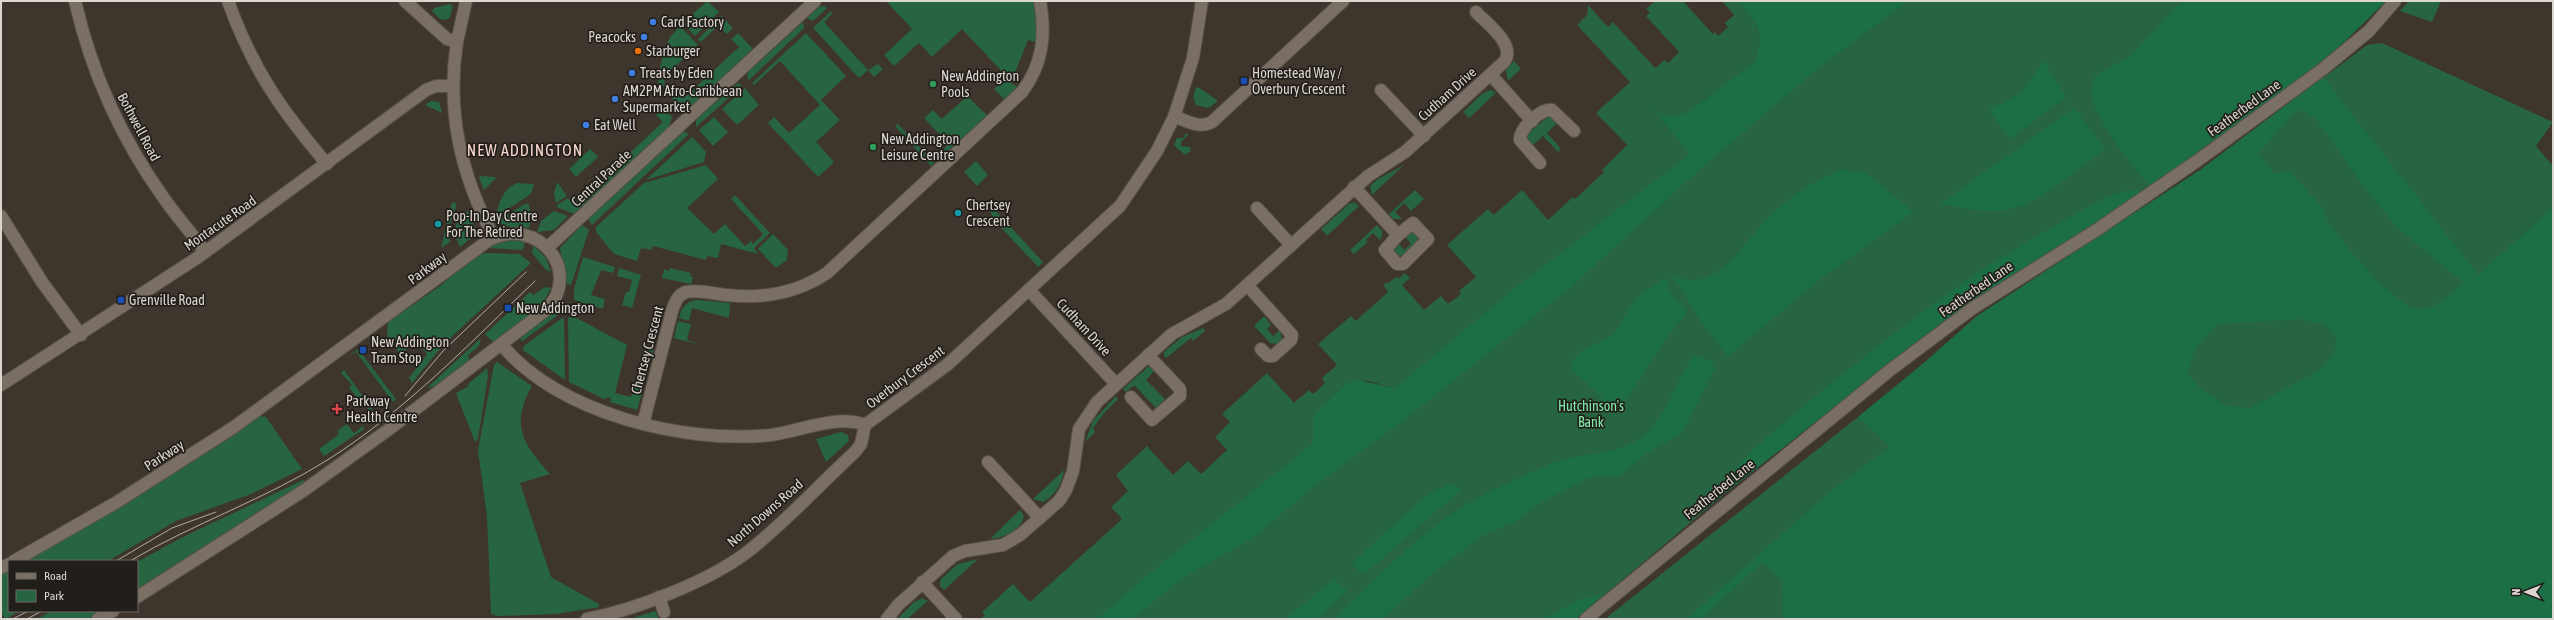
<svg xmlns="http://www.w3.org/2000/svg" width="2554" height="620" viewBox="0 0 2554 620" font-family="'Asap Condensed',sans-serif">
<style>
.green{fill:#276442;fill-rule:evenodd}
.forest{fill:#1c6f45;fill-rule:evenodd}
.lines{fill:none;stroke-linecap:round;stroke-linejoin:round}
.street-casing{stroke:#585149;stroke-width:14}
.secondary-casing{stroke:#585149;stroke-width:14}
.street{stroke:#796f64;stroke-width:12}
.secondary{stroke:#796f64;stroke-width:12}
.tram{stroke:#b2aba5;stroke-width:1}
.shop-dot{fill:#3f7fe0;stroke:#221e19;stroke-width:1.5}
.food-dot{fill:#e8710a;stroke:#221e19;stroke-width:1.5}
.transit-dot{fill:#1a4fb4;stroke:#221e19;stroke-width:1.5}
.leisure-dot{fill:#2e9e5b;stroke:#221e19;stroke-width:1.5}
.culture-dot{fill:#0f9aa8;stroke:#221e19;stroke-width:1.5}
.health-dot{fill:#e0444e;stroke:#221e19;stroke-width:1.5}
.labels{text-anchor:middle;stroke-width:3.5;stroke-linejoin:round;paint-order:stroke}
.poi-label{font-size:14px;fill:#dcd6d1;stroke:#221e19;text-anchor:start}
.street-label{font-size:14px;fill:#dcd6d1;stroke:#221e19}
.park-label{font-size:14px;fill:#81ebab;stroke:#221e19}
.quarter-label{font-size:16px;letter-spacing:1px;fill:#f6d4cc;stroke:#221e19}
</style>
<rect width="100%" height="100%" fill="#3e352c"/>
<g class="green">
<polygon points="707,1 719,12 695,36 683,23"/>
<polygon points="886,1 1035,1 1038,43 1028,40 1011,83 1019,88 1005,100 994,89 1007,77 962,29 932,57 919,43 894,66 884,55 912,29"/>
<path d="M1655,1H1683L1713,34L1715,32L1718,36L1728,27L1725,23L1734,15L1722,1H1738L1758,28L1760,40L1755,61L1689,111L1672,116L1663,115L1655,111L1689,154L1810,75L1909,1H2386L2332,54L2234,127L2091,227L2046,253L1970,303L1886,366L1728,491L1576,619H981L985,615L982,612L1013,584L1030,602L1122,519L1111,507L1128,491L1116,475L1147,446L1173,475L1188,461L1201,474L1227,450L1215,437L1230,422L1222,414L1267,373L1294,403L1309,390L1313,394L1325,383L1322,378L1337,365L1318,344L1351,316L1356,321L1388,292L1384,286L1385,282L1387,284L1396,277L1398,279L1405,273L1410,278L1402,285L1424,310L1441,296L1448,304L1461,294L1459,291L1476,277L1447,245L1488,209L1494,215L1522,190L1548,220L1573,197L1575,199L1604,172L1602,170L1627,145L1596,113L1630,82L1577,25L1587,15L1588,5L1608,27L1613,22L1655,68L1665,60L1668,63L1679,52L1646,16L1650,13L1646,9ZM1368,381L1395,388L1323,405L1345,384Z"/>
<polygon points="2409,1 2441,1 2432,22 2400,11"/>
<polygon points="450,4 453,6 450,17 446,20 440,19 432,11 434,8"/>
<polygon points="824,6 827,8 813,21 807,18 819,7"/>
<polygon points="831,11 832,14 824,22 868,70 878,64 883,69 874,77 868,70 859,78 813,28"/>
<polygon points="722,16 733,28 727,34 718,26 701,42 698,39"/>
<polygon points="803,22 804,28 749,80 747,77 748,72"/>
<path d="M680,26L698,45L664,77L665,86L660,87C654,82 665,49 668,41C671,35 676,31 680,26Z"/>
<polygon points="738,33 754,50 692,106 686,109 680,109 671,97 678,92 684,98 739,47 731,39"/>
<polygon points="806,33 846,76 821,100 840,120 816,142 834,162 818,177 768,123 774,117 789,133 820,105 780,61 754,85 752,83"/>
<polygon points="2382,43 2553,122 2536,146 2553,166 2553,207 2479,275 2553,619 1605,619 1858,417 1925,362 1977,316 2200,170 2367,45"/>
<polygon points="1514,61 1521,69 1508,81 1506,70"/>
<polygon points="738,83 742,86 696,127 696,119"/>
<polygon points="1198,87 1217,100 1217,102 1208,108 1196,105 1193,97 1196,88"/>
<polygon points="745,88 759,105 737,125 722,109"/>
<polygon points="1491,90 1496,93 1469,118 1463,112 1483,93"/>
<polygon points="1446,91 1452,98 1433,115 1427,108"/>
<polygon points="967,96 988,116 942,156 941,152 946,147 945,144 947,142 924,118 933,110 942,119"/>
<polygon points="431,101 439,102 442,113 425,105"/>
<polygon points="664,109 672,117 669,127 574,214 557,207 557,205 568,198 574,205 663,122 656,115"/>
<polygon points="1549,116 1553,117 1558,122 1547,133 1561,149 1558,152 1543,136 1532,146 1527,141 1528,133"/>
<polygon points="714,117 728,132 713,146 699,130"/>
<polygon points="898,124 934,163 931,166 895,126"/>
<polygon points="683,131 689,134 592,225 588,219"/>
<polygon points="1185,134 1189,134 1181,142 1181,146 1190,147 1191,151 1185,155 1174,145 1177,138 1184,138"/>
<polygon points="692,137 706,152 704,162 646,180"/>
<polygon points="590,149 598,157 576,177 569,169"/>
<polygon points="976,161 988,175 977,186 964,172"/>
<polygon points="706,165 718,179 687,208 714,234 725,224 745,246 751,241 753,244 763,234 731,199 735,195 770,233 754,248 758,254 721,244 718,258 707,256 706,260 653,246 652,250 641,248 637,261 614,254 596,232 596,227 644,183"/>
<polygon points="1404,165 1372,195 1370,186 1378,179"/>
<polygon points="480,176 495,177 496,178 484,190 479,178"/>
<polygon points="557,182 567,196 556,203 554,194"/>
<path d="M518,183L534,184L531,194L497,216C497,203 505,186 518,183Z"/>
<polygon points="1415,190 1424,199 1411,211 1404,203 1395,212 1402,219 1393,219 1389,214"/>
<polygon points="452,202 457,204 448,230 450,242 441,248"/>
<polygon points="1354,202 1359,206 1327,236 1321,229 1349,204"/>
<polygon points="992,203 996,211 1043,262 1038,267 994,220 990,211"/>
<path d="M525,204H529L531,220L529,228C518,226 505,230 498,220Z"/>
<path d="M468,211L477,233L460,247C453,232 453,220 468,211Z"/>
<polygon points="554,211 568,216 554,230 537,232 541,221"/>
<polygon points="582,225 589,230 571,285 567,284 560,248"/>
<polygon points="1377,225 1382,231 1382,237 1380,240 1373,233 1366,240 1368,242 1354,254 1350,250"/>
<polygon points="1412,231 1415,232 1418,240 1403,255 1398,256 1393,249 1398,243 1404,250 1411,244 1405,236"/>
<polygon points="773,234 788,250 787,260 776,268 758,249"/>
<polygon points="511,240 525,241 523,250 488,248 491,245"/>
<polygon points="533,245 546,258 551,272 546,270 532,253"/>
<polygon points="486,253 519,254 531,263 444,344 412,383 409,378 427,354 417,342 403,352 409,361 406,363 387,336 388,322 440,286 473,257"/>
<polygon points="583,257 615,267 613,273 601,270 591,295 605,299 603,309 574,300 574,289"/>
<polygon points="619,268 641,275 632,308 622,305 626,292 629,292 632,280 617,276"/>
<polygon points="670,268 691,273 690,276 693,277 691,284 662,278 664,269 669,271"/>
<polygon points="545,287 551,288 541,306 493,342 485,334 530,292 533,295"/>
<path d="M697,300L730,303L729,318L692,308L689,321L679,318C682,308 685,301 697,300Z"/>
<polygon points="554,311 558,315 521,342 521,336"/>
<polygon points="571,315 627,345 615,393 631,397 636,381 645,383 637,410 610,402 611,397 604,399 569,382 568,319"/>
<polygon points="1264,316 1271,325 1267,329 1273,336 1280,330 1282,340 1277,344 1270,343 1254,326"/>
<polygon points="562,318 564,318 565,380 523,350 524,346"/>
<polygon points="678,321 691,324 687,340 700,345 674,338"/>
<polygon points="1203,328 1205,331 1193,341 1191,338 1166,358 1164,356 1164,352 1182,337"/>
<polygon points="481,338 479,346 468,355 469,360 435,386 427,388"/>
<polygon points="644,346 654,349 645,381 636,379"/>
<polygon points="358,349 396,399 393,402 356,352 347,358"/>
<path d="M497,362L532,386C510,425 523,444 550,474L520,483L551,577L599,604V607L556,614L497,616L491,614L487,516L478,450L494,365Z"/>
<polygon points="1149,366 1154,371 1146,380 1165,399 1156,408 1134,385 1126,392 1123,389"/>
<polygon points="487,368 488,376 478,439 475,442 456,393 469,386 468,384"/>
<polygon points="344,370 377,416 373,418 365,404 362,405 349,387 352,385 341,373"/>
<polygon points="1116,396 1118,399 1104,413 1093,428 1095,432 1085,442 1093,421"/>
<polygon points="259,416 266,417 302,469 251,494 176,521 108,561 27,561 119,508"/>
<polygon points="347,424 354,433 363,426 364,429 324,456 319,449 339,434 337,431"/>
<polygon points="841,432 848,435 849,441 826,462 816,439"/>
<path d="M1064,470C1062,483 1055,496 1043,502L1033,499Z"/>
<polygon points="303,480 306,482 137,590 137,562 183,537"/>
<path d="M1020,510L1024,516C1021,531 1002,538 990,539Z"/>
<polygon points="978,559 944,590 940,586 941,579 958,564"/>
<polygon points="9,571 9,611 19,611 6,619 1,613 1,575"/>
<polygon points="922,598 928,601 907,619 897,619 914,602"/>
<polygon points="52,611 102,611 88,619 37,619"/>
<polygon points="655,611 659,619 630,619"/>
</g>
<g class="forest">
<polygon points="1738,1 1909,1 1810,75 1699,170 1571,287 1396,426 1319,482 1254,537 1182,578 1133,619 1097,619 1160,565 1313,444 1313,418 1323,405 1345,384 1358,380 1395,388 1519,285 1688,156 1689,154 1654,110 1663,115 1672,116 1689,111 1755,61 1760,40 1758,28"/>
<path d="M2182,1H2386L2332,54L2151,188C2134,166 2092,118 2091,91C2091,86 2094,80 2095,76L2131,55Z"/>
<path d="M2043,60L2066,97L2010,139L1989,109C2022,95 2026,91 2043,60Z"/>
<path d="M2323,77L2478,275L2553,207V619H1783L1782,581L1763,562L1700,619H1687L1826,495L1890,446L1858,417L1925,362L1977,316L2200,170ZM2302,110L2317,120L2371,196L2400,230L2464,283C2453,291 2438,308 2423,309C2394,310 2344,242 2327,221L2325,210L2289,171L2274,174L2259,153L2294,113ZM2301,319L2325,325L2336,338L2335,352L2320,370L2250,408L2226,406L2200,388L2188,373L2195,349L2217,324Z"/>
<path d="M2074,108L2105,149C2076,170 2046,200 2010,209C1990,214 1960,207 1940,204Z"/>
<path d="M1841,170L1866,173L1913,212L1822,278L1728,356L1706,329L1672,275C1720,298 1745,236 1776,210C1796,192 1816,181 1841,170Z"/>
<path d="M2137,190L2143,193L1970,303L1886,366L1728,491L1735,469L1757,446C1855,363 1954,280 2067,219C2089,207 2111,191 2137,190Z"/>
<path d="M1666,277L1670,293L1686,309V314L1669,334L1628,397L1609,413L1600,395L1571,369C1575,345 1596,348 1612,335C1623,325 1625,312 1634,301C1642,292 1656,284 1666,277Z"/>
<path d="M1694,355L1713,362L1715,369L1684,429L1679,434L1644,455L1620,476H1594L1584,480L1541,502L1513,523L1481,536L1430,575L1383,619H1334C1377,578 1418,534 1469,503C1491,489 1526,475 1551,464C1577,453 1613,456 1638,440C1665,422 1675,382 1694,355Z"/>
<polygon points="1449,484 1462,489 1363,575 1352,563 1427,495"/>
<polygon points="1334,579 1347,591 1317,619 1285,619"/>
<polygon points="1603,594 1576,619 1545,619 1576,601"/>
</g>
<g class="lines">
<g class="street-casing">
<g id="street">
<path d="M75,1C91,71 121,138 163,197C176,216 192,233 205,252"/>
<path d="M228,1C252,68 281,110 327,164"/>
<polyline points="457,42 466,1"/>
<polyline points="1491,75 1532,121"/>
<polyline points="1381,90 1424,136"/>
<path d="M1174,116C1186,121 1200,129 1212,122L1343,1"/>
<path d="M1540,163L1520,140C1519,129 1541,108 1552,110L1574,131"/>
<polyline points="1354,187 1398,235 1385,250 1397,264 1403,264 1428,239 1413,223 1398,235"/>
<polyline points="1257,208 1291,245"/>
<polyline points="1,216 42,282 81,335"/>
<polyline points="1247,285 1292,335 1291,340 1273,356 1268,356 1261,349"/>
<polyline points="1030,291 1116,384"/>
<path d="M501,344C558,414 685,444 771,435C801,431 836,414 865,425L947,365L1120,206L1157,151L1174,117L1193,58L1202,1"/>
<polyline points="1,385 197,258 426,90 436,86 453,86"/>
<polyline points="1131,397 1152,420 1180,396 1180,389 1148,355"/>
<path d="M643,424L672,311C675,303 677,295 686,292C698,289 715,294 727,295C762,299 797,293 827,273L1022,92C1043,64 1046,35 1040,1"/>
<polyline points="988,462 1040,518"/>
<polyline points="922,582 956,619"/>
<polyline points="659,597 664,612"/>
<path d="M587,619C635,610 707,582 746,553C783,525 820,484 855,452L861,444L865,425"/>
<path d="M887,619L898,605L953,556L965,551L1003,545L1020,535L1059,501L1066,490L1073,471L1079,429L1097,402L1172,334L1226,304L1368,176L1405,152L1504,62C1517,45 1487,24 1476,12"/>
</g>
</g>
<g class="secondary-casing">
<g id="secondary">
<path d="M405,1L447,39L457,42C446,112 461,175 494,238"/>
<polyline points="548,247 815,1"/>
<path d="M14,561L117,502L234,427L489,240C537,215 584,271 546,310L388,430L303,491L137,597"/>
<polyline points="1,568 9,564"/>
<polyline points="98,619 113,611"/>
<polyline points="1586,619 1889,371 1973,308 2098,229 2197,161 2323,69 2369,31 2395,1"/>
</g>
</g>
<use href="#street" class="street"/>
<use href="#secondary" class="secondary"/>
<g class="tram">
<polyline points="405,396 443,351 526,272"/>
<polyline points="116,561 172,528 216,512"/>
<path d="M130,561C194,523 266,499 329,459C406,410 470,343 535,281"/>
<polyline points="13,619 28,611"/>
<polyline points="27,619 42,611"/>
</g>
</g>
<g class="shop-dot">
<circle cx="653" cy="22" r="4"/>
<circle cx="644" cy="37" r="4"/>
<circle cx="632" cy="73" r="4"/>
<circle cx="615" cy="99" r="4"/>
<circle cx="586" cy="125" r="4"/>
</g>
<circle class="food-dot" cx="638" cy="51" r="4"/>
<g class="transit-dot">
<rect x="1240" y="77" width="8" height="8" rx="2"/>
<rect x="117" y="296" width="8" height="8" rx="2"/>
<rect x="504" y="304" width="8" height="8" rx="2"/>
<rect x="359" y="346" width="8" height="8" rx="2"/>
</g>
<g class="leisure-dot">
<circle cx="933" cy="84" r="4"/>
<circle cx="873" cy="147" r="4"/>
</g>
<g class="culture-dot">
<circle cx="958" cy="213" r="4"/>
<circle cx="438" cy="224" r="4"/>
</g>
<path class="health-dot" d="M335 403h4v4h4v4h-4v4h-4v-4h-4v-4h4z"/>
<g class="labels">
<g class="poi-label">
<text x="661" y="27">Card Factory</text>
<text x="636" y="42" text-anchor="end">Peacocks</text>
<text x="646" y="56">Starburger</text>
<text x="640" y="78">Treats by Eden</text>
<text x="1252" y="78">Homestead Way /<tspan x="1252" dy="16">Overbury Crescent</tspan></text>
<text x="941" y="81">New Addington<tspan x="941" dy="16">Pools</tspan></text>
<text x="623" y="96">AM2PM Afro-Caribbean<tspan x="623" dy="16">Supermarket</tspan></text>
<text x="594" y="130">Eat Well</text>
<text x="881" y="144">New Addington<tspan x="881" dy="16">Leisure Centre</tspan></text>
<text x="966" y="210">Chertsey<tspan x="966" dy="16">Crescent</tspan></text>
<text x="446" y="221">Pop-In Day Centre<tspan x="446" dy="16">For The Retired</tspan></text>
<text x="129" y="305">Grenville Road</text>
<text x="516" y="313">New Addington</text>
<text x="371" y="347">New Addington<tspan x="371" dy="16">Tram Stop</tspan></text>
<text x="346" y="406">Parkway<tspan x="346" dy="16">Health Centre</tspan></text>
</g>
<g class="street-label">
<text transform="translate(1447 94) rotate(-42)" y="5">Cudham Drive</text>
<text transform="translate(2244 108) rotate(-36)" y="5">Featherbed Lane</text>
<text transform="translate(139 127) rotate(62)" y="5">Bothwell Road</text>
<text transform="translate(601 178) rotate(-43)" y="5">Central Parade</text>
<text transform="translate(220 223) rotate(-35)" y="5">Montacute Road</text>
<text transform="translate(427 268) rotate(-37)" y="5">Parkway</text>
<text transform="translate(1976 289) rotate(-35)" y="5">Featherbed Lane</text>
<text transform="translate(1084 327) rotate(47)" y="5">Cudham Drive</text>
<text transform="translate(647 350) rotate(-75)" y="5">Chertsey Crescent</text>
<text transform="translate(905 377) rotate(-37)" y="5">Overbury Crescent</text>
<text transform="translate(164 455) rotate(-33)" y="5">Parkway</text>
<text transform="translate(1719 489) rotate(-39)" y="5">Featherbed Lane</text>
<text transform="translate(765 513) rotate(-41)" y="5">North Downs Road</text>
</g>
<g class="park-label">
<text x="1591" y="411">Hutchinson's<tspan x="1591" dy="16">Bank</tspan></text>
</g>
<g class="quarter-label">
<text x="525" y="156">NEW ADDINGTON</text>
</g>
</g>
<rect width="2554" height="620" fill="none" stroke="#dcd6d1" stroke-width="4"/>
<rect x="8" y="560" width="130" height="52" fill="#221e19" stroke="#6c6863"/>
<rect x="16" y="573" width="20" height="6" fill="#796f64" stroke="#6c6863"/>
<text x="44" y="580" font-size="12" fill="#dcd6d1">Road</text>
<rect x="16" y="590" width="20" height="12" fill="#276442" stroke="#6c6863"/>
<text x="44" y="600" font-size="12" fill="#dcd6d1">Park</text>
<g transform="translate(2526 592) rotate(270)" stroke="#221e19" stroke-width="3" paint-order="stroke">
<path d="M0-3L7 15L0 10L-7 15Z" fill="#dcd6d1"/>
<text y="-6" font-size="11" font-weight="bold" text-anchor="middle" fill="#dcd6d1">N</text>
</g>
</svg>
